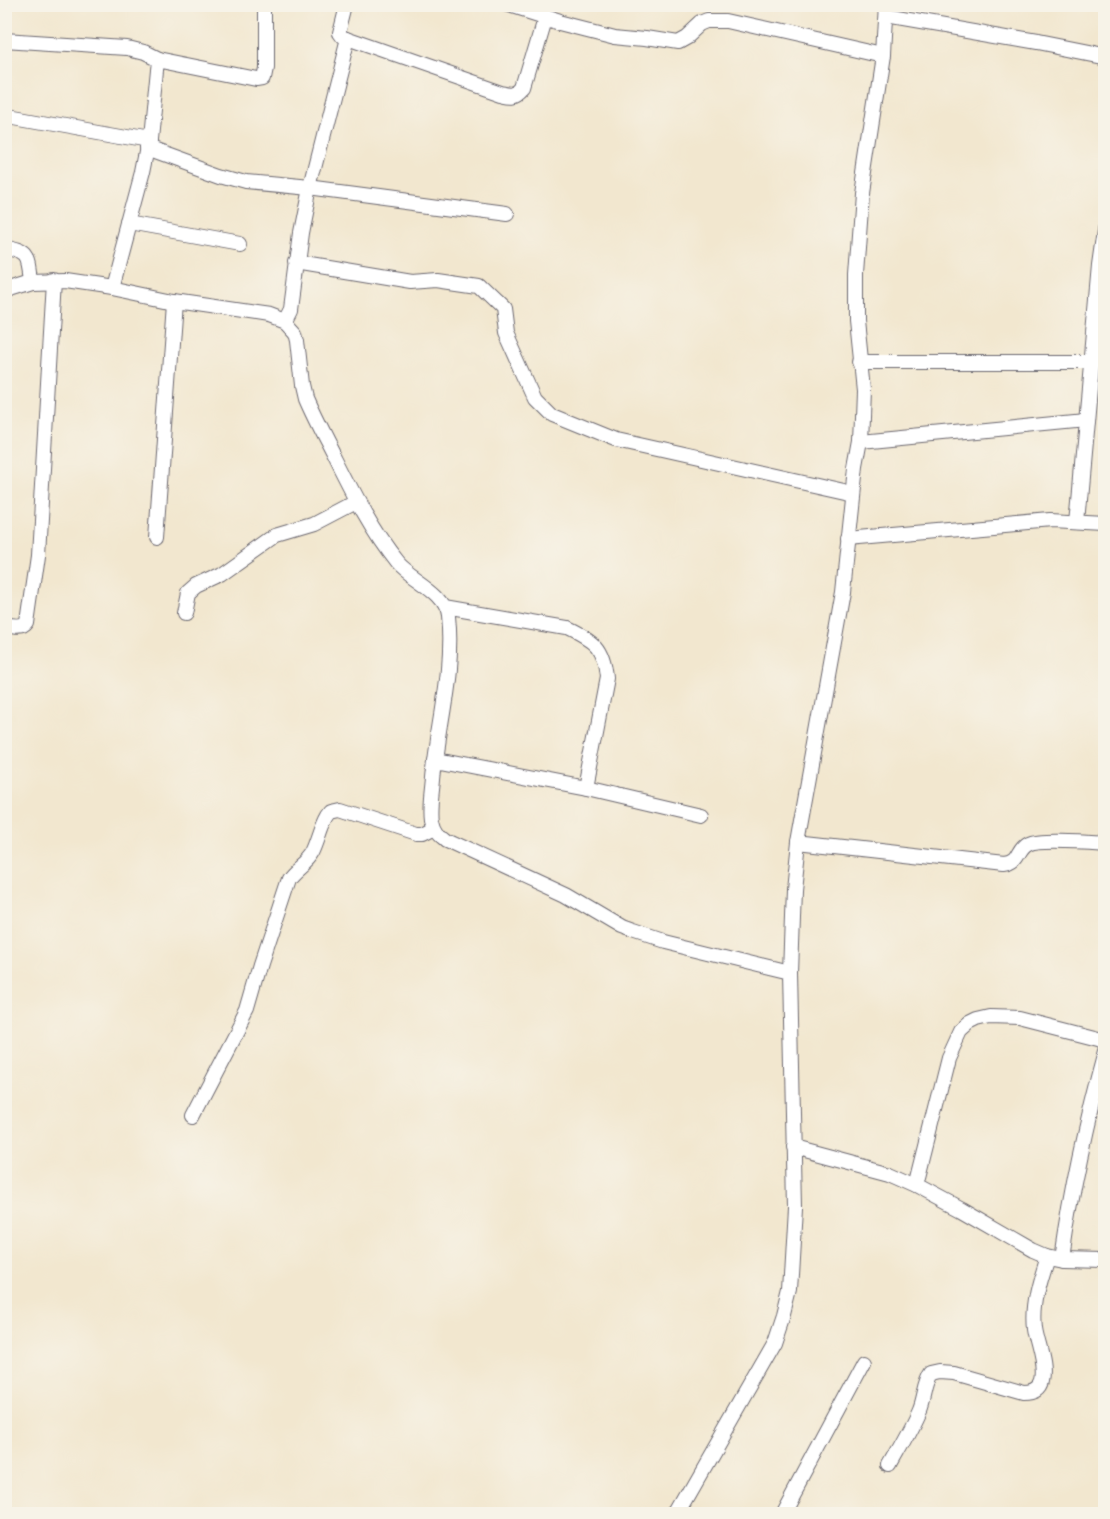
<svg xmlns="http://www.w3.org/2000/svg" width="1110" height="1519" viewBox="0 0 1110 1519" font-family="Mali,sans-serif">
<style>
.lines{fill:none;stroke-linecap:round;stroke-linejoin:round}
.street-casing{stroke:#6b676f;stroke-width:16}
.street{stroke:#fff;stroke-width:14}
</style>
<rect width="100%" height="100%" fill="#f7f3e8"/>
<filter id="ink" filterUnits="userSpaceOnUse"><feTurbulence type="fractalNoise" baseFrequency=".0167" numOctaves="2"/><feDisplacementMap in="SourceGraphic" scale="12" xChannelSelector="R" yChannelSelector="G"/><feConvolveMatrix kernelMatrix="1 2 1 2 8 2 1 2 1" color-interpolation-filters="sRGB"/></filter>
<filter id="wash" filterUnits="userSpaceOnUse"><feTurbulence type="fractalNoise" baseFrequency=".008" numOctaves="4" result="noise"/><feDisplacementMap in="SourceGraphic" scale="24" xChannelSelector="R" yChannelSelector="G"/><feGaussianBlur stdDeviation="1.35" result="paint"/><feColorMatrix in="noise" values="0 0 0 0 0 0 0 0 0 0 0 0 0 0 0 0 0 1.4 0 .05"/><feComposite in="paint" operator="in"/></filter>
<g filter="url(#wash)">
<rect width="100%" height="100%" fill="#f2e7cf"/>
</g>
<g filter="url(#ink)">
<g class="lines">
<g class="street-casing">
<g id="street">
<polyline points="506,4 560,21 615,35 647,38 678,43 687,38 702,24 709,21 728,21 883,56"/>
<polyline points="886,17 1036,43 1106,57"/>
<path d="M348,38L503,92C513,94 517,96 524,88L545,17"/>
<polyline points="4,40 127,48 143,52 157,59"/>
<polyline points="4,115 149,141 157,59 256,79 262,78 264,68 264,4"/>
<polyline points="147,148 221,175 246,182 310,188 507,214"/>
<polyline points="129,224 240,244"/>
<path d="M4,249C31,254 30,257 33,282"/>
<polyline points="296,263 410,282 438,280 479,286 503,309 506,333 535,397 552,414 616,440 853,493"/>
<polyline points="112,288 143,172 149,142"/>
<path d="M4,291L33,282L65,281L112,288L174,301L269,315L285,321L295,332L297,340L302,386L305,399C314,420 325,440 335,460C353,496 371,532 396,563C411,581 445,592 448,617C454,672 438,723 433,777C432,790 429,805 431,818C433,828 437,833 445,839L566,895L622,928L633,932L663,942L790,973"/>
<polyline points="285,321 291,309 301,233 310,188 348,38 343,36 340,32 347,4"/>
<polyline points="859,362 1091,362"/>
<polyline points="861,442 1086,420"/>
<polyline points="1077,522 1100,266 1106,224"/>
<polyline points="157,537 174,301"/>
<polyline points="848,539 1050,521 1106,524"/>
<path d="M445,607L567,628C594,641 604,648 607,679L586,788"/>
<polyline points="184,613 188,593 196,586 222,574 277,535 314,524 356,502"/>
<path d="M4,627C12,629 23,633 28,625L38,555L54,280"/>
<polyline points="435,759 586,788 701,815"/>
<path d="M798,842L1004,865C1021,863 1016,850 1028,844C1039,838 1090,842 1106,843"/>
<path d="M193,1115L247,1011L260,966L289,878C296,868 307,863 313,852C319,840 321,827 328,815L331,811L340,809L416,834H422L434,828"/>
<polyline points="793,1147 890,1173 917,1185 962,1209 1033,1250 1047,1256 1062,1259 1106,1260"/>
<polyline points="917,1185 949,1058 961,1032 970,1024 978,1020 991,1017 1020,1018 1106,1040"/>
<path d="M1062,1259C1072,1189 1087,1120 1106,1051"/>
<path d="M890,1466C900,1448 911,1430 919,1411C924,1399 924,1384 931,1374L940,1372L954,1373L1024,1393C1032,1393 1040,1391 1042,1382C1046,1367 1036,1345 1034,1330C1031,1305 1039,1280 1047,1256"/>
<polyline points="677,1514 775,1343 784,1316 790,1292 795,1206 790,973 793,889 798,842 843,592 856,469 861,442 863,389 856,321 856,275 862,193 883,56 886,4"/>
<polyline points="782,1514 864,1361"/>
</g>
</g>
<use href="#street" class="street"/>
</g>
</g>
<rect width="1110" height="1519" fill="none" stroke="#f7f3e8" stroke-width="24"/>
</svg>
